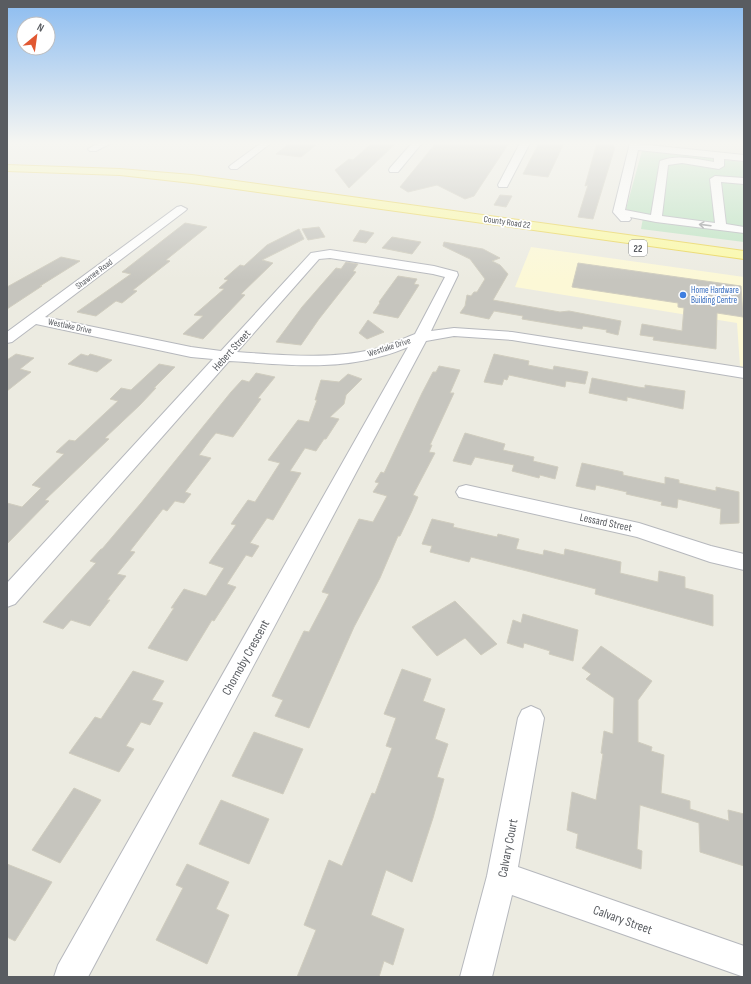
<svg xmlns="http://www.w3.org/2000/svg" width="751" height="984" viewBox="0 0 751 984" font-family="'Sofia Sans Condensed',sans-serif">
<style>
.commercial{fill:#fcf8d6}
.green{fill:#bee3c3}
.building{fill:#c6c5be;stroke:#d0cdbf}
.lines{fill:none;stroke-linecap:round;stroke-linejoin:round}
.minor-casing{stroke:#b6b8bd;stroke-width:2}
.major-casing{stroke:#ead65b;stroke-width:2}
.minor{fill:#fff;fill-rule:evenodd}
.major{fill:#fbf9a6;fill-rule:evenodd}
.oneway{stroke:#9b9da0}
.shop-dot{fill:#3f7fe0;stroke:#fff;stroke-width:1.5}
.labels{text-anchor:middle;stroke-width:3.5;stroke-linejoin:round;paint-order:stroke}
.far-street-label{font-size:9px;fill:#595c61;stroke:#fff}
.far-shop-label{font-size:9px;fill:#366cbe;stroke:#fff;text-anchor:start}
.shield{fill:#fff;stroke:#8b8d90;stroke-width:1}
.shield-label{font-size:10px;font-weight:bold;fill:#595c61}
.street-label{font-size:11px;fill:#595c61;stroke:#fff}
.near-street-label{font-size:13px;fill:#595c61;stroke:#fff}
</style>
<rect width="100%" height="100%" fill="#ecebe1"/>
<polygon class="commercial" points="531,247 744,277 744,367 740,366 737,323 515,287"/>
<polygon class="green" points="642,151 744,162 744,242 641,229 643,218 626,209"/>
<g class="building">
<polygon points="290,143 293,143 316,145 301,157 276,154"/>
<polygon points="372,143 396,143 349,188 335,170 349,159 353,160"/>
<polygon points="436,143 509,143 474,196 465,199 437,185 408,192 400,187"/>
<polygon points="539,143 564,143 548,177 523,174"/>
<polygon points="597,143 614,143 613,147 615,147 593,219 578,217 588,185 585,186"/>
<polygon points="500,195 512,196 506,207 494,205"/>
<polygon points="185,223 207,227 166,260 170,261 133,290 137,291 122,303 116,301 96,316 77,312 131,274 122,272"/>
<polygon points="319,227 325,237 308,240 302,229"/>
<polygon points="299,229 304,239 262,260 273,263 241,294 245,295 203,339 183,334 203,316 194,315 224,289 219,288 228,280 224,279 240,265 244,266 267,245"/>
<polygon points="360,230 374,233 366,243 353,241"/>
<polygon points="392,237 421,242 412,254 382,248"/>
<polygon points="444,242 483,249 500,258 492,261 500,265 508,274 493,300 560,312 569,311 621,321 618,335 606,332 607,330 583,326 582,329 522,319 523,316 494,311 489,319 460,313 465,306 467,295 471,296 474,292 477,292 485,279 470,259 443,246"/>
<polygon points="61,257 80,261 40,286 42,286 7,309 7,287"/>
<polygon points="346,262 358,264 353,271 356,272 319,319 301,345 276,342 302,307 336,268 341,269"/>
<polygon points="578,263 741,286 743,317 717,313 716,349 653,340 654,337 640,335 642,324 682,331 684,308 678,307 678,303 572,287"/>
<polygon points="398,276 417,279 414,284 419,285 398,318 373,313 380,303 379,302"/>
<polygon points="368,320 384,332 367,339 359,333"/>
<polygon points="16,354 34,358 20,369 31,372 7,391 7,360"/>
<polygon points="81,354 88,356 90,354 112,360 97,372 68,364"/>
<polygon points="494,354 529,361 528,365 553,370 554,366 588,372 585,384 566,381 565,387 509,375 507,380 504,379 502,385 484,382"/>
<polygon points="159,364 175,367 154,388 156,388 140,405 105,438 109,439 45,500 49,501 7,544 7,503 22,507 41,488 32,485 64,454 56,452 69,440 75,441 118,401 110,399 121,388 131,390"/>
<polygon points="439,366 460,370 450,393 454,393 430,445 432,445 429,452 435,453 413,495 418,497 412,511 400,536 398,536 380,578 354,627 309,728 275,716 283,700 272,696 304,631 309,632 329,594 322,592 359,519 373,522 387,496 373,492 379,483 375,482 381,472 384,473 422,393 433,372 436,372"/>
<polygon points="256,373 275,377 258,398 261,399 233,437 216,433 210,440 199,455 211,458 185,492 191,494 184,503 175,501 167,511 163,509 130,551 135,552 117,574 126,576 107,600 110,600 90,626 71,620 63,629 43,622 96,563 90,561 101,549 102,549 141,503 231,392 242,380 249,382"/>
<polygon points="348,374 362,379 346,395 344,404 330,417 339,419 326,439 324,439 316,451 305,448 290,471 301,473 273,520 267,518 250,543 259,546 252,557 246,555 227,584 236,587 214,621 212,620 187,661 148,648 174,608 171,608 184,589 206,596 224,568 209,563 236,525 231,524 248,500 255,502 280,463 268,460 298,420 309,422 317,400 315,400 321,380 339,382"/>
<polygon points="592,378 638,387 645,388 645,385 685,391 683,409 627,397 627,401 589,393"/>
<polygon points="465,433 505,444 503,450 534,457 533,461 558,467 555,479 540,475 539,478 512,471 514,465 475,457 471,465 453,461"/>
<polygon points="582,463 623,472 623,475 665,484 665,477 679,480 679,483 716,491 716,487 739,492 739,523 720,524 721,509 678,499 677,508 661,505 662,502 626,494 627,492 596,485 595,490 576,486"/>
<polygon points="432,519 454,524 453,527 497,537 498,534 519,539 516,549 543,555 544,550 564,555 565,549 621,562 620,573 658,582 659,571 685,577 685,588 713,595 713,626 595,594 596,589 527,571 471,557 469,562 430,552 432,546 422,544"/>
<polygon points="455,601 497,644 481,655 465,638 437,656 412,627"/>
<polygon points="523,614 578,630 573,661 549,654 550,651 524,643 523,648 507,643 513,620 521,623"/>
<polygon points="601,646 652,681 638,700 638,742 652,747 651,751 664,755 661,793 690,801 690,809 729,821 728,810 744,814 744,866 700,852 699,823 640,805 637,849 642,851 641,869 576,848 578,834 567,830 572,792 596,800 603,754 601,753 604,731 613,734 614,698 586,679 591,674 582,668"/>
<polygon points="402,669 431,679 423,701 445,709 435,739 448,744 437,777 444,779 433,818 412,882 386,870 371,915 404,929 393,965 384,961 379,977 297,977 316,930 304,925 329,860 342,866 372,793 375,794 392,748 386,746 396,718 384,714"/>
<polygon points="133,671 164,681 152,700 163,703 150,725 141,722 126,746 134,749 119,772 69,753 95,717 101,719"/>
<polygon points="254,732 303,749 283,794 232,776"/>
<polygon points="74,788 101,800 60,863 32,850"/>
<polygon points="221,800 269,819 249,864 199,844"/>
<polygon points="7,864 52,882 15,941 7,937"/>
<polygon points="187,864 229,882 216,909 229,915 207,964 156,940 183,888 176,885"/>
</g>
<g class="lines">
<g class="minor-casing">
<g id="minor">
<polygon points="99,143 111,143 96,151 90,151 88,149"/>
<polygon points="261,143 271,143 237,169 231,169 229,167 231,165"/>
<polygon points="412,143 422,143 398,172 390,172 389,170 390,168"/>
<polygon points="520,143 530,143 508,185 507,187 499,187 498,185"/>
<path d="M629,143L744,155V161L724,159V166L719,169L682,163L668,165L662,216L715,223L710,179L715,176L744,178V184L721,182L726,224L744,227V233L656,222L630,217L631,219L629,221H621L613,212L629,147ZM638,150L714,158V162C696,159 677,154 660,161L651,215L625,210Z"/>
<path d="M181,206L187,209L185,211L45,317L191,347L221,351L311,253L330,250L434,266L457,272L458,275L431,331L454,328L512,332L744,368V378L512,340L454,336L426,341L88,977H54L58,965L408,347C400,350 391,354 382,356C333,371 280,364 229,361L15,604L7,607V583L213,359L191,357L36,324L12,342L7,343V332L177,207ZM330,258L433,274L445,277L415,334C402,339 388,346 375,349C330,360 282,355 237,352L319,259Z"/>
<polygon points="466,485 639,523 711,546 744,554 744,570 710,562 637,537 459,497 456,492 459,487"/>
<polygon points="531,706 540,710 544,718 518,867 744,946 744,977 512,895 492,977 460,977 487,876 518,718 522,710"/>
</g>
</g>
<g class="major-casing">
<polygon id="major" points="7,165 120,169 192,175 744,251 744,259 192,183 120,175 7,171"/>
</g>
<use href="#minor" class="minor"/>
<use href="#major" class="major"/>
</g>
<defs><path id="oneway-shaft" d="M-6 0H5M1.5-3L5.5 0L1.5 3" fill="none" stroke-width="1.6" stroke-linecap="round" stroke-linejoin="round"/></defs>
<use class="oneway" href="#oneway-shaft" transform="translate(705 225) rotate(-173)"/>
<linearGradient id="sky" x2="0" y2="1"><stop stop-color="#8cbcf0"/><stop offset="0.51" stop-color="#f6f6f2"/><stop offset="1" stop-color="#f6f6f2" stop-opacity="0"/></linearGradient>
<rect width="751" height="280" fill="url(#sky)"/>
<circle class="shop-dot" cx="683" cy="295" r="4"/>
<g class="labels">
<g class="far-street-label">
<text transform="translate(507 222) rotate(8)" y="3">County Road 22</text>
<text transform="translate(94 274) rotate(-37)" y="3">Shawnee Road</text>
<text transform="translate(70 326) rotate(12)" y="3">Westlake Drive</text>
<text transform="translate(389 347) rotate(-18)" y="3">Westlake Drive</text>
</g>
<g class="far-shop-label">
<text x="691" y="293">Home Hardware<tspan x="691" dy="10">Building Centre</tspan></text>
</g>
<rect class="shield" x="629" y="240" width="18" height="16" rx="3"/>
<g class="shield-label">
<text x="638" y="252">22</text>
</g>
<g class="street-label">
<text transform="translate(231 350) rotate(-48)" y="4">Hebert Street</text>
<text transform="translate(606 522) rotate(12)" y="4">Lessard Street</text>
</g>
<g class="near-street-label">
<text transform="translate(245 657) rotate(-61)" y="5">Chornoby Crescent</text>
<text transform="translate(507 848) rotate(-79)" y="5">Calvary Court</text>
<text transform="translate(623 919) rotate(20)" y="5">Calvary Street</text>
</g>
</g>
<rect width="751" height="984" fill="none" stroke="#595c61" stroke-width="16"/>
<g transform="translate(36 36) rotate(29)"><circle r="19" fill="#ffffff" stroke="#bdbec0"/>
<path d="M0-3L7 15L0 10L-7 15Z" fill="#e15832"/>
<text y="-6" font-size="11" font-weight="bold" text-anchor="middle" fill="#595c61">N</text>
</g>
</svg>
